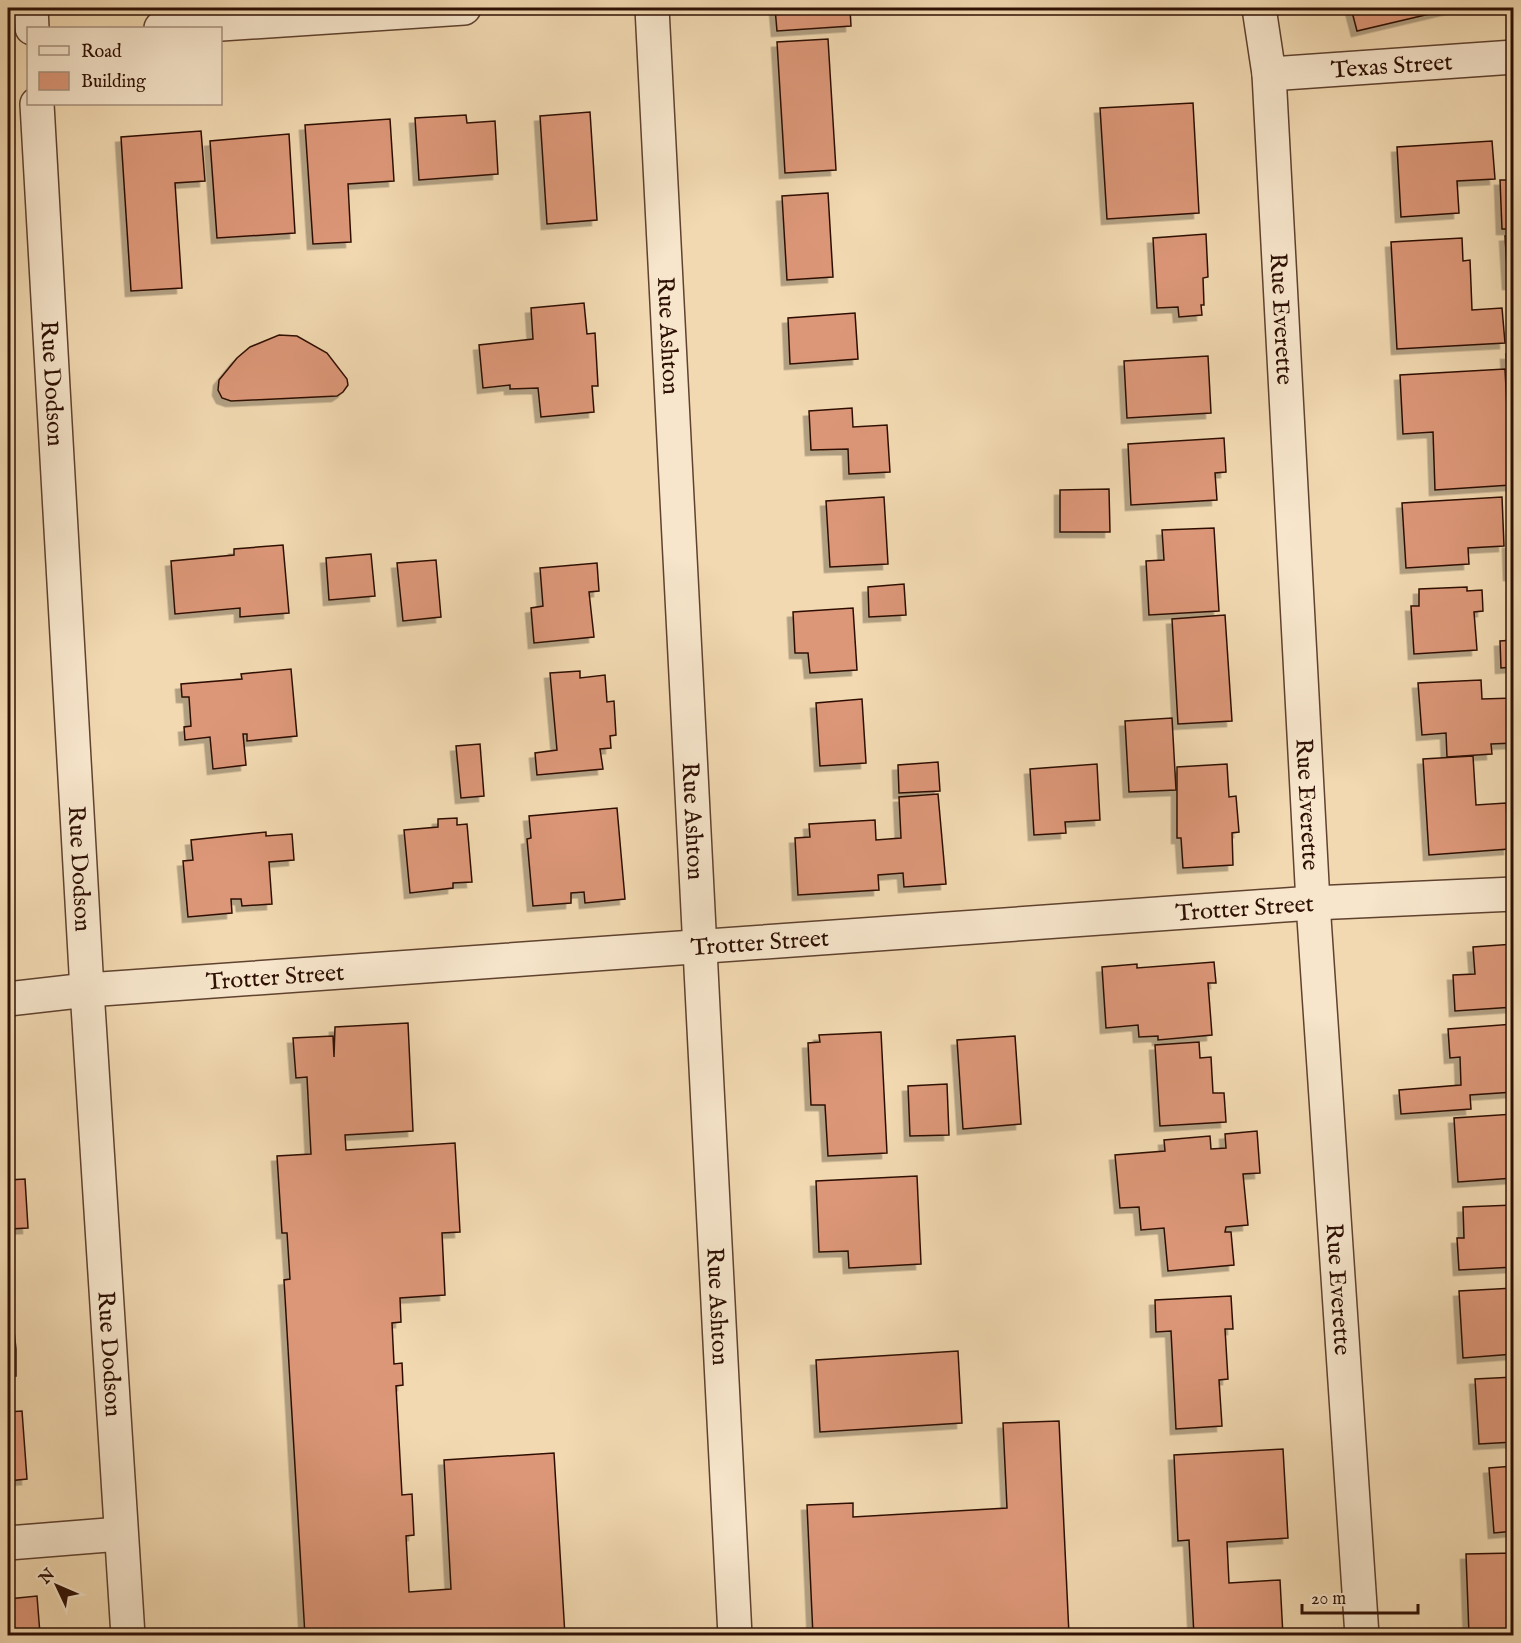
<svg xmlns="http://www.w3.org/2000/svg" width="1521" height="1643" viewBox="0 0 1521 1643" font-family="'IM FELL English',serif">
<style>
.building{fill:#dc9778;stroke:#2e1004;stroke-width:1.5;filter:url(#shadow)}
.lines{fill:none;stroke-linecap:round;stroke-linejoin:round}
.minor-casing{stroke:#5f422f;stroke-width:36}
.minor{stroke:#f7e6cc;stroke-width:33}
.labels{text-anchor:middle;stroke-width:6;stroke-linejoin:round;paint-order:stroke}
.street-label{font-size:24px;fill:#2e1004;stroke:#f7e6cc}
</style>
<defs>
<filter id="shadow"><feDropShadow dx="-5.5" dy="5.5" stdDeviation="0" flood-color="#0004"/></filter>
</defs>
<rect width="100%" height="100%" fill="#f2d9b1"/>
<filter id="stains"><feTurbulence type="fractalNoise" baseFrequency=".00333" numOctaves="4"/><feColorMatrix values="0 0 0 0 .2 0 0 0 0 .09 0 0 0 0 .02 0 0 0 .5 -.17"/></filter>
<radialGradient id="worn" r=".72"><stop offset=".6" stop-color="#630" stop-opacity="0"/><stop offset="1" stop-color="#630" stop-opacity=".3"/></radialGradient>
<g class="building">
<polygon points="179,8 237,8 179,12"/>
<polygon points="775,8 850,8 851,26 777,31"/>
<polygon points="1351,8 1455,8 1357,31"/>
<polygon points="828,39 836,170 785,173 777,42"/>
<polygon points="1193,103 1199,213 1107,219 1100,108"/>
<polygon points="590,112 597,220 547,224 540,116"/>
<polygon points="466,115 467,123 495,121 498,174 419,180 415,118"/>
<polygon points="390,119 394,181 348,184 351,242 313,244 305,125"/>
<polygon points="201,131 205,181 175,183 182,288 131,291 121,137"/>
<polygon points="289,134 295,233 217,238 210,141"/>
<polygon points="1492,141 1495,179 1457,181 1459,213 1401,217 1397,147"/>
<polygon points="1500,180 1514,180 1514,229 1502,229"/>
<polygon points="828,193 833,277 787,280 782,196"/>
<polygon points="1206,234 1208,277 1203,278 1204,305 1201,305 1202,315 1179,317 1178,307 1157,308 1153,238"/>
<polygon points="1514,235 1514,284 1508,284 1505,236"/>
<polygon points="1462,238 1463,261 1470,260 1472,310 1502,308 1505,343 1397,349 1391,242"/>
<polygon points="584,303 587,334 595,333 598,386 592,386 594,412 541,417 538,388 510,389 510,385 483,388 479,345 533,339 531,308"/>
<polygon points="855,313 858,359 790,364 788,318"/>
<polygon points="279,335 297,336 327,353 347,379 348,385 343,392 337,396 231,401 222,398 218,390 219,380 237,358 250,347"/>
<polygon points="1506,354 1514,354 1514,386 1508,387"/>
<polygon points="1208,356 1211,413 1127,418 1124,361"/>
<polygon points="1505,369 1511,485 1435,490 1433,432 1403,434 1400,375"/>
<polygon points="852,408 853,427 887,425 890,472 849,474 848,449 811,450 809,411"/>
<polygon points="1224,438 1226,472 1215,473 1217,500 1131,505 1128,444"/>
<polygon points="1109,489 1110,532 1060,532 1060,490"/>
<polygon points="884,497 888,564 830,567 826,501"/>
<polygon points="1502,497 1504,546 1468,548 1469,564 1406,568 1402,503"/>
<polygon points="1214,528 1219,611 1149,615 1146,561 1164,560 1162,530"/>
<polygon points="1508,543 1514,543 1514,575 1509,575"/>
<polygon points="283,545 289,613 240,617 240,608 175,614 171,561 234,555 234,549"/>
<polygon points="371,554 375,596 329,600 326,558"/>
<polygon points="436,560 441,617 403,621 397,563"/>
<polygon points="597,563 599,591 589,592 594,637 534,643 531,608 543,606 540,568"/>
<polygon points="904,584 906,615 869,617 868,587"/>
<polygon points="1467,587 1467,591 1482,590 1483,611 1474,612 1477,650 1414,654 1411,606 1419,606 1419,589"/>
<polygon points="853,608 857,670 810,673 808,653 795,653 793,612"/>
<polygon points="1225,615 1232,721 1178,724 1172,619"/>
<polygon points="1514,640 1514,667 1501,668 1500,641"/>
<polygon points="291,669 297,736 247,741 247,734 243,734 246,765 213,769 210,737 185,740 184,727 191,726 189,697 182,697 181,684 242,679 241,674"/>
<polygon points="580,671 580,678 605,675 607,702 614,701 616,735 610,736 611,748 600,749 603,769 537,775 535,753 557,750 550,673"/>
<polygon points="1481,680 1482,699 1514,698 1514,743 1491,744 1492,754 1447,757 1446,733 1422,735 1418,683"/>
<polygon points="862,699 866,763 820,766 816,703"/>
<polygon points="1172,718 1176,790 1129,792 1125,721"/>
<polygon points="480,744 484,796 461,798 456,746"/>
<polygon points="1473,756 1476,805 1506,803 1509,849 1429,855 1423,759"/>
<polygon points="938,762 940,791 899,793 898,765"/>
<polygon points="1097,764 1100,820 1065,822 1066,833 1034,835 1030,769"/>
<polygon points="1227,764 1229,797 1236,796 1239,832 1232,833 1233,865 1183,868 1181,838 1177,838 1177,767"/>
<polygon points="938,794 946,884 904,887 903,873 878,875 879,890 798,895 795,838 810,837 809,824 875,820 876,840 901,838 899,797"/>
<polygon points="617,808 625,899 585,903 584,892 571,893 571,903 533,906 527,839 531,838 529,816"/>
<polygon points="457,818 457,825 467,824 472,882 453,883 453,888 410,893 404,830 438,827 438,819"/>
<polygon points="266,832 266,836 292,834 294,860 269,862 272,904 242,906 241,899 231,899 232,913 188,917 183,861 193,860 191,840"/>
<polygon points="1514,944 1514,1007 1455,1011 1453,975 1475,974 1473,947"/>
<polygon points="1214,962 1216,983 1208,983 1212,1035 1158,1040 1158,1036 1139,1037 1138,1025 1106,1028 1102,967 1137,964 1137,968"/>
<polygon points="408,1023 413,1131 345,1135 346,1150 455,1143 460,1232 442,1233 445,1295 400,1298 401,1322 392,1323 394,1364 402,1363 403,1385 396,1386 402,1495 412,1494 414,1535 406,1536 409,1592 451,1589 444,1460 554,1453 565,1636 455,1636 455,1629 410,1632 411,1636 305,1636 284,1280 290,1279 287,1233 282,1233 277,1156 311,1154 307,1077 296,1078 293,1038 333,1036 334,1057 335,1027"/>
<polygon points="1514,1024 1514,1092 1470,1095 1471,1109 1401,1114 1399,1090 1461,1085 1460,1057 1450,1058 1448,1029"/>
<polygon points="881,1032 887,1153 828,1156 825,1105 811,1105 808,1043 820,1042 819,1035"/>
<polygon points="1015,1036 1021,1124 963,1129 957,1040"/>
<polygon points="1199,1042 1200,1058 1211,1057 1213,1093 1224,1093 1226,1122 1160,1126 1155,1045"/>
<polygon points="947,1084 949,1135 910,1136 908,1086"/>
<polygon points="8,1113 11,1160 8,1161"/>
<polygon points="1514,1114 1514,1178 1458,1182 1454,1118"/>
<polygon points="1257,1131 1260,1173 1243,1174 1248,1225 1226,1227 1225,1232 1231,1232 1234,1265 1168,1271 1164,1228 1141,1230 1139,1207 1120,1208 1115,1155 1165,1151 1164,1140 1210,1136 1211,1149 1226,1148 1225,1134"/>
<polygon points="917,1176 921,1264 849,1268 848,1251 819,1252 816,1181"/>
<polygon points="25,1179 28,1228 9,1229 11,1254 8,1254 8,1180"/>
<polygon points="1514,1205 1514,1267 1459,1270 1457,1238 1464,1238 1463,1207"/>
<polygon points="8,1275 16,1349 16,1376 8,1376"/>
<polygon points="1514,1288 1514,1354 1463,1358 1459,1291"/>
<polygon points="1231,1296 1233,1329 1225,1329 1228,1379 1219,1380 1222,1426 1176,1429 1171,1331 1156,1332 1155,1300"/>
<polygon points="958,1351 962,1423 820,1432 816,1360"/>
<polygon points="1514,1377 1514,1442 1479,1444 1475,1379"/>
<polygon points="22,1411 27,1479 8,1481 8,1412"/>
<polygon points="1059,1421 1069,1635 813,1636 807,1505 853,1503 853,1517 1007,1508 1003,1423"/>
<polygon points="1283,1449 1288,1538 1227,1542 1229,1583 1280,1580 1283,1636 1194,1636 1189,1540 1178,1541 1174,1455"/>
<polygon points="1514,1466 1514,1531 1494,1533 1489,1468"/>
<polygon points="1514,1553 1514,1634 1469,1635 1466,1554"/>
<polygon points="37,1596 40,1634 54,1632 54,1636 8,1636 8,1599"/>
</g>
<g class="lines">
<g class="minor-casing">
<g id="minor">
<polyline points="31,8 32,28"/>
<path id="s1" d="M652,8L735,1636"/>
<path id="s2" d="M1259,8L1269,74L1313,903L1362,1636"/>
<polyline points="161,28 464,8"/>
<path id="s3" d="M1269,74L1514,57"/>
<path id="s4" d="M37,104L87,990L128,1636"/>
<path id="s5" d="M8,999L87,990L1313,903L1514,894"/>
<polyline points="8,1543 120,1534"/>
</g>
</g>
<use href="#minor" class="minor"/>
</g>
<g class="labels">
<g class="street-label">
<text dy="8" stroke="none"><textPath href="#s3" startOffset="123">Texas Street</textPath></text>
<text dy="8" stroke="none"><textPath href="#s2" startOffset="312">Rue Everette</textPath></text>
<text dy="8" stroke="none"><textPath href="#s1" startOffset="328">Rue Ashton</textPath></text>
<text dy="8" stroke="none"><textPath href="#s4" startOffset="280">Rue Dodson</textPath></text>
<text dy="8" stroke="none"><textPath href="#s2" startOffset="798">Rue Everette</textPath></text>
<text dy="8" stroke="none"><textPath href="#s1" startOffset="814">Rue Ashton</textPath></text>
<text dy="8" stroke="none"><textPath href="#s4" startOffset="766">Rue Dodson</textPath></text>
<text dy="8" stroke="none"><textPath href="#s5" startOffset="1240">Trotter Street</textPath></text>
<text dy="8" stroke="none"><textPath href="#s5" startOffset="754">Trotter Street</textPath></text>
<text dy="8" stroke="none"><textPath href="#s5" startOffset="268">Trotter Street</textPath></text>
<text dy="8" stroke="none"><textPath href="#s2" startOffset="1284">Rue Everette</textPath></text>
<text dy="8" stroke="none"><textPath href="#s1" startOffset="1300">Rue Ashton</textPath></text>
<text dy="8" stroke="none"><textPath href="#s4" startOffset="1252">Rue Dodson</textPath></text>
</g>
</g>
<rect width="1521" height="1643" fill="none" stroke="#f2d9b1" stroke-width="30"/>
<rect x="9" y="9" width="1503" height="1625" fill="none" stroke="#2e1004" stroke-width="3"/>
<rect x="15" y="15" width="1491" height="1613" fill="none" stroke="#2e1004" stroke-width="1.5"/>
<rect x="27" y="27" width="195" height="78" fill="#f7e6cc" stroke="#a7907c" stroke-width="1.5"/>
<rect x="39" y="46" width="30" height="9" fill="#f7e6cc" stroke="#a7907c" stroke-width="1.5"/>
<text x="81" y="57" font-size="18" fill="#2e1004">Road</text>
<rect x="39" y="72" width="30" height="18" fill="#dc9778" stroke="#a7907c" stroke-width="1.5"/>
<text x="81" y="87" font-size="18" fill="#2e1004">Building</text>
<g transform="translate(57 1586) rotate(314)" stroke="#f7e6cc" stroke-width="4.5" paint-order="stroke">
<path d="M0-4.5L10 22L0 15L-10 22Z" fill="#2e1004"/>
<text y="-9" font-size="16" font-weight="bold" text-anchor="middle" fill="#2e1004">N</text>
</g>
<path d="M1302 1604v9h116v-9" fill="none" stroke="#2e1004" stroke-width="3"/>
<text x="1311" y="1604" font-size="18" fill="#2e1004" stroke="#f7e6cc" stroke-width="4.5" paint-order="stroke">20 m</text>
<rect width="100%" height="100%" filter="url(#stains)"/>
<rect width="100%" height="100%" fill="url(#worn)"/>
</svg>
